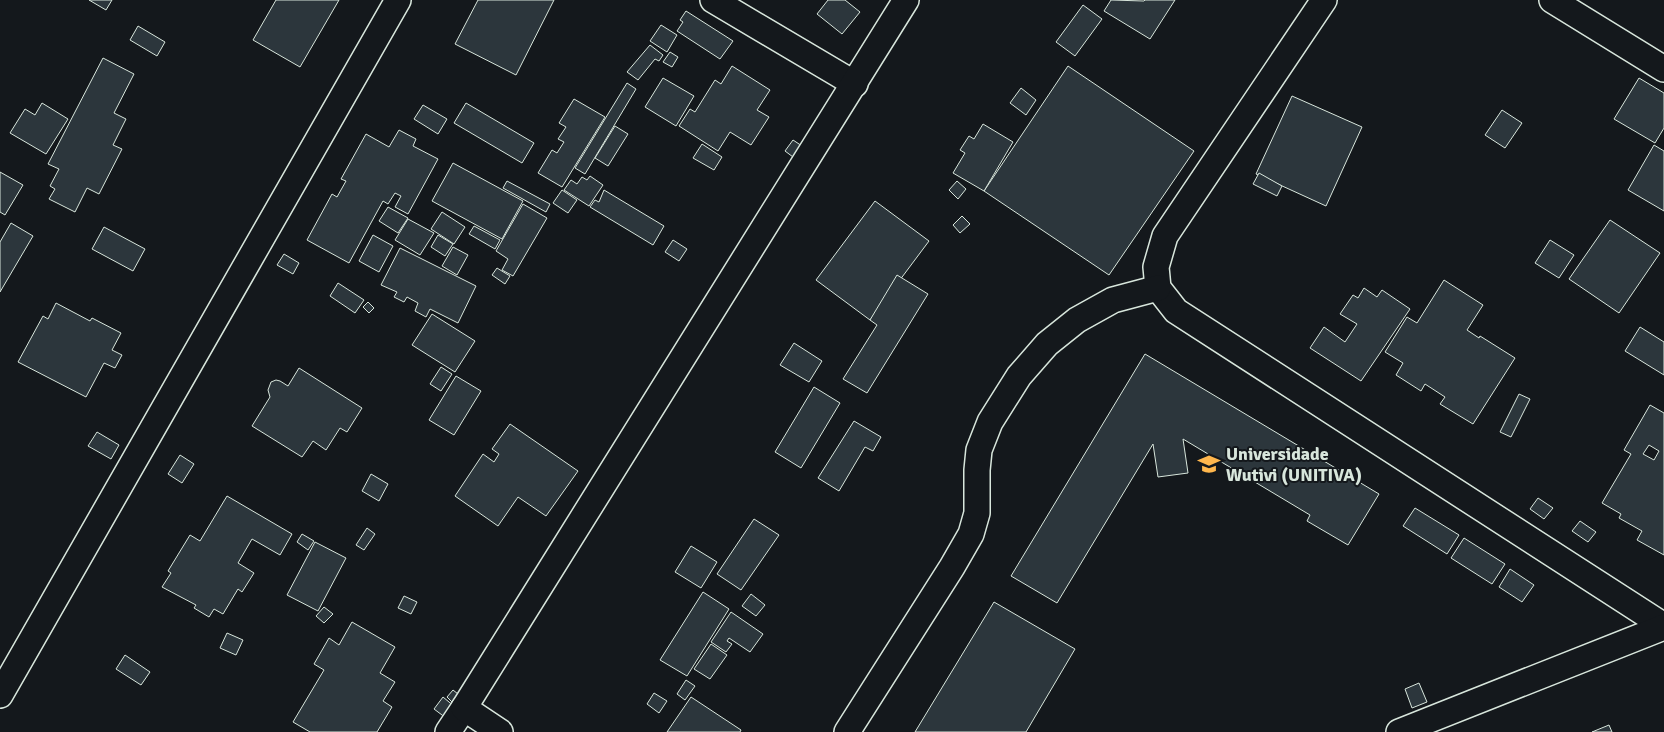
<svg xmlns="http://www.w3.org/2000/svg" width="1664" height="732" viewBox="0 0 1664 732" font-family="Signika,sans-serif">
<style>
.building{fill:#2c363c;stroke:#d8e6dc;fill-rule:evenodd}
.lines{fill:none;stroke-linecap:round;stroke-linejoin:round}
.street-casing{stroke:#d8e6dc;stroke-width:28}
.street{stroke:#14181c;stroke-width:25}
.labels{text-anchor:middle;stroke-width:4;stroke-linejoin:round;paint-order:stroke}
.poi-label{font-size:18px;font-weight:bold;fill:#d8e6dc;stroke:#14181c;text-anchor:start}
</style>
<rect width="100%" height="100%" fill="#14181c"/>
<g class="building">
<polygon points="89,0 112,0 106,10"/>
<polygon points="276,0 339,0 300,67 253,40"/>
<polygon points="478,0 554,0 516,75 455,44"/>
<polygon points="828,0 845,0 860,12 842,34 817,14"/>
<polygon points="1111,0 1144,1 1145,0 1175,0 1150,39 1104,11"/>
<polygon points="1083,5 1102,19 1075,56 1056,42"/>
<polygon points="686,11 733,41 720,59 677,31 683,22 680,20"/>
<polygon points="661,25 677,35 667,52 650,41"/>
<polygon points="138,26 165,42 157,56 130,40"/>
<polygon points="650,45 663,55 659,61 655,59 638,80 627,72"/>
<polygon points="670,52 678,57 672,67 663,62"/>
<polygon points="103,58 134,74 114,113 126,119 113,145 122,149 99,194 87,188 75,212 49,199 55,189 50,186 59,169 48,164"/>
<polygon points="732,66 770,90 757,110 769,117 751,145 730,132 718,151 679,126 690,109 695,112 715,80 721,84"/>
<polygon points="1068,66 1194,151 1109,275 984,191"/>
<polygon points="663,78 694,96 676,126 645,107"/>
<polygon points="1639,78 1664,93 1664,128 1655,143 1614,119"/>
<polygon points="627,83 636,89 585,174 575,168"/>
<polygon points="1021,88 1036,100 1026,115 1010,103"/>
<polygon points="1292,96 1362,127 1326,206 1256,174"/>
<polygon points="574,99 605,117 562,187 538,173 552,150 557,153 564,142 558,139 566,127 559,123"/>
<polygon points="42,103 68,119 46,154 10,133 25,109 35,115"/>
<polygon points="466,103 534,143 522,163 454,123"/>
<polygon points="423,105 447,119 438,134 414,119"/>
<polygon points="1502,110 1522,123 1505,148 1485,135"/>
<polygon points="983,124 1013,142 984,191 953,173 965,153 960,150 969,136 974,139"/>
<polygon points="615,126 628,134 608,166 595,158"/>
<polygon points="399,130 416,139 413,146 438,159 408,214 395,207 401,196 395,193 388,204 383,201 349,263 307,240 332,194 337,197 346,181 341,179 366,134 389,147"/>
<polygon points="793,140 805,148 797,160 785,151"/>
<polygon points="702,144 722,157 714,170 693,158"/>
<polygon points="1654,145 1664,151 1664,211 1628,190"/>
<polygon points="453,163 523,201 502,239 432,201"/>
<polygon points="0,172 23,185 5,215 0,212"/>
<polygon points="1259,173 1282,186 1277,196 1253,184"/>
<polygon points="590,176 603,185 589,206 564,190 571,180 577,184 582,177 587,180"/>
<polygon points="507,181 550,204 546,212 503,188"/>
<polygon points="957,181 966,189 958,199 949,190"/>
<polygon points="562,190 577,200 568,213 553,203"/>
<polygon points="604,190 664,226 653,245 590,207 595,200 599,202"/>
<polygon points="875,201 929,241 870,320 816,280"/>
<polygon points="523,204 547,218 513,276 502,270 508,259 496,251"/>
<polygon points="388,207 408,218 398,233 379,221"/>
<polygon points="442,212 465,227 454,244 431,229"/>
<polygon points="962,216 970,224 960,233 953,225"/>
<polygon points="408,219 434,233 420,255 395,240"/>
<polygon points="1610,220 1660,253 1619,313 1569,279"/>
<polygon points="11,223 33,236 0,292 0,242"/>
<polygon points="474,226 500,240 495,249 469,234"/>
<polygon points="104,227 145,249 133,271 92,249"/>
<polygon points="373,235 393,246 379,272 359,261"/>
<polygon points="438,235 453,244 445,256 431,247"/>
<polygon points="673,240 687,249 679,261 665,252"/>
<polygon points="1550,240 1574,255 1559,278 1535,263"/>
<polygon points="453,247 468,255 457,275 442,266"/>
<polygon points="400,248 476,286 458,323 430,309 426,317 415,311 418,303 407,297 404,302 394,297 397,292 381,285"/>
<polygon points="284,254 299,263 293,274 277,265"/>
<polygon points="497,268 510,276 505,284 492,275"/>
<polygon points="897,275 928,294 867,393 843,379 877,325 870,320"/>
<polygon points="1444,280 1483,305 1467,330 1479,338 1480,336 1515,358 1473,424 1440,404 1445,397 1425,384 1421,391 1396,375 1403,363 1385,352 1407,317 1417,323"/>
<polygon points="338,283 364,300 355,313 330,296"/>
<polygon points="1364,288 1377,297 1382,290 1410,309 1361,381 1310,348 1324,327 1345,342 1357,324 1340,314 1353,295 1358,298"/>
<polygon points="368,302 374,308 369,313 363,307"/>
<polygon points="56,303 90,321 92,318 121,333 112,350 122,355 115,368 104,363 86,397 18,362 43,316 48,319"/>
<polygon points="432,314 475,341 455,372 412,345"/>
<polygon points="1640,327 1664,342 1664,375 1625,351"/>
<polygon points="794,343 822,361 809,382 780,365"/>
<polygon points="1145,354 1379,494 1348,545 1307,521 1310,515 1183,439 1188,473 1158,477 1153,444 1057,603 1011,576"/>
<polygon points="441,367 452,374 441,391 430,384"/>
<polygon points="299,368 362,408 347,432 340,428 326,450 313,441 302,457 252,426 270,397 268,390 271,382 276,380 280,381 288,386"/>
<polygon points="456,376 481,391 454,435 429,420"/>
<polygon points="814,387 840,403 801,468 775,452"/>
<polygon points="1519,394 1530,399 1511,437 1500,432"/>
<path d="M1650,405L1664,413V555L1637,540L1642,531L1619,518L1621,514L1602,503L1631,454L1624,450ZM1649,445L1659,451L1654,460L1643,454Z"/>
<polygon points="854,421 881,437 873,451 865,447 839,491 818,478"/>
<polygon points="510,424 578,471 546,516 518,497 498,526 455,496 483,454 494,462 499,454 492,449"/>
<polygon points="97,432 119,445 111,459 88,446"/>
<polygon points="180,455 194,464 182,483 168,474"/>
<polygon points="371,474 388,484 379,501 362,491"/>
<polygon points="227,496 292,534 280,555 252,539 238,563 254,573 242,592 238,589 223,614 214,609 209,617 194,608 196,605 162,587 171,573 168,571 190,535 200,541"/>
<polygon points="1538,498 1553,508 1544,519 1530,509"/>
<polygon points="1415,508 1459,535 1447,554 1403,526"/>
<polygon points="754,519 779,535 741,590 717,574"/>
<polygon points="1580,521 1596,532 1588,542 1572,531"/>
<polygon points="367,528 375,534 364,550 356,545"/>
<polygon points="302,534 314,541 308,550 297,542"/>
<polygon points="1464,538 1505,564 1492,584 1451,558"/>
<polygon points="315,542 346,558 318,611 287,595"/>
<polygon points="691,546 717,562 701,588 675,572"/>
<polygon points="1510,569 1534,585 1522,602 1499,587"/>
<polygon points="703,592 729,609 687,676 660,660"/>
<polygon points="751,594 765,605 756,616 742,606"/>
<polygon points="404,596 417,602 411,614 398,608"/>
<polygon points="994,602 1075,649 1026,732 915,732"/>
<polygon points="324,607 333,614 324,623 316,616"/>
<polygon points="731,612 763,634 750,652 729,638 727,641 732,644 726,652 711,642"/>
<polygon points="352,622 395,647 380,673 395,682 383,701 392,707 377,732 310,732 293,722 324,670 314,664 329,638 339,645"/>
<polygon points="227,633 243,640 236,655 220,648"/>
<polygon points="711,644 727,655 710,679 694,669"/>
<polygon points="125,655 150,672 141,685 116,669"/>
<polygon points="686,680 695,686 685,700 677,694"/>
<polygon points="1419,683 1427,702 1412,708 1405,689"/>
<polygon points="453,690 463,698 455,705 447,697"/>
<polygon points="654,693 667,701 659,713 647,704"/>
<polygon points="443,697 455,707 446,718 434,709"/>
<polygon points="691,697 741,730 740,732 667,732"/>
<polygon points="1609,725 1612,732 1592,732"/>
</g>
<g class="lines">
<g class="street-casing">
<g id="street">
<polyline points="713,0 855,84"/>
<polyline points="1324,0 1165,236 1156,267 1158,288 1176,311 1664,626"/>
<polyline points="1552,0 1664,69"/>
<polyline points="0,695 398,0"/>
<polyline points="448,732 464,708"/>
<polyline points="500,732 464,708 906,0"/>
<polyline points="847,732 952,567 971,534 977,513 977,470 979,450 990,422 1019,376 1047,344 1077,320 1113,300 1158,288"/>
<polyline points="1399,732 1664,627"/>
</g>
</g>
<use href="#street" class="street"/>
</g>
<defs>
<g id="university-bare" transform="scale(1.725)"><path d="M0-5L7-2L0 1L-7-2ZM-4 1L0 2.5L4 1V4Q0 6-4 4Z" fill="#ffb74d" stroke="#14181c" stroke-width="2.5" paint-order="stroke"/></g>
</defs>
<g fill-rule="evenodd">
<use href="#university-bare" x="1209" y="464"/>
</g>
<g class="labels">
<g class="poi-label">
<text x="1226" y="460">Universidade<tspan x="1226" dy="21">Wutivi (UNITIVA)</tspan></text>
</g>
</g>
</svg>
